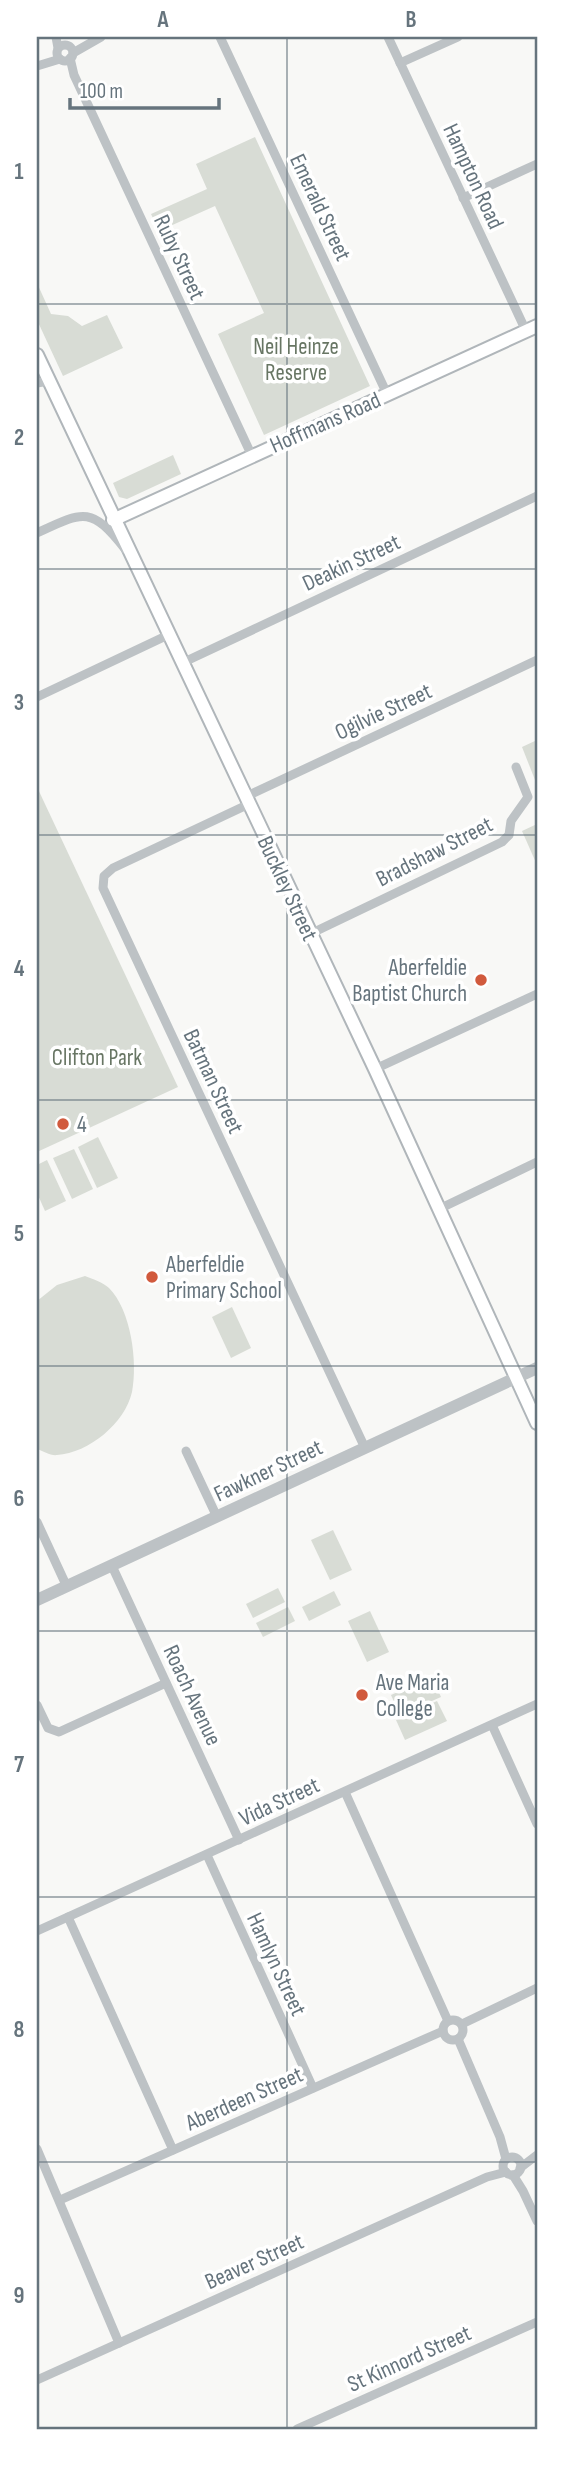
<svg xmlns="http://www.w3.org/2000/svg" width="574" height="2466" viewBox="0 0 574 2466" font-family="'Sofia Sans Condensed',sans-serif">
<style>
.green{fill:#d8dcd5}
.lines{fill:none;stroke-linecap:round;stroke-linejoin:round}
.secondary-casing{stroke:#b0b6ba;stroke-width:16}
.minor{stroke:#bdc2c5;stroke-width:9}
.tertiary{stroke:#bdc2c5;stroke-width:12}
.secondary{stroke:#fff;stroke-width:12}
.grid{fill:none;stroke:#66747d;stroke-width:2;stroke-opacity:0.55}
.poi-dot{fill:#d15a3d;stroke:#fff;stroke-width:2.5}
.labels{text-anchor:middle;stroke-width:7;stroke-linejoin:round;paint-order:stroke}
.street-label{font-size:23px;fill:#66747d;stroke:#fff}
.park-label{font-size:23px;fill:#687664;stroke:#fff}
.poi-label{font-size:23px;fill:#66747d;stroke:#fff;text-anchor:start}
.neatline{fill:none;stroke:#66747d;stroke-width:2.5}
.grid-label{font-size:23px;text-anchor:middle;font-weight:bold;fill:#66747d}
</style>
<rect width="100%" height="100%" fill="#f8f8f6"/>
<g class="green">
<polygon points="255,137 370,386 264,435 218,334 264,313 215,206 159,231 151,214 207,189 196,164"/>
<polygon points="37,283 51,314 68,316 82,326 107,315 123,348 63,376 37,320"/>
<polygon points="173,455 181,474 127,499 119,497 113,483"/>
<polygon points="537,740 537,785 522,747"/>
<polygon points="37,787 178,1087 37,1152"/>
<polygon points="537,824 537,865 522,831"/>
<polygon points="98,1137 118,1178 97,1188 78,1147"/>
<polygon points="74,1149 93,1189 72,1199 53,1158"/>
<polygon points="47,1160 66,1201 45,1211 37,1193 37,1165"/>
<path d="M85,1276C93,1279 104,1283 109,1288C131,1310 138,1362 132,1392C125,1423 89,1453 57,1455C51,1456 43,1451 37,1449V1301L57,1285Z"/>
<polygon points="232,1307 251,1348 231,1358 212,1317"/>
<polygon points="333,1530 352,1570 330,1580 311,1540"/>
<polygon points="278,1588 285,1602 253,1618 246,1604"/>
<polygon points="334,1591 341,1605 309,1621 302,1607"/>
<polygon points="288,1607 295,1621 263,1637 256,1623"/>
<polygon points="370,1611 389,1652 367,1662 348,1621"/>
<polygon points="432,1677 441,1697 400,1715 391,1695"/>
<polygon points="437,1701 447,1721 405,1740 396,1720"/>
</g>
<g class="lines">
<g class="secondary-casing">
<g id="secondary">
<polyline points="37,355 375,1069 537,1423"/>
<polyline points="113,520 537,326"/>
</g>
</g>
<g class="minor">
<polyline points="56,37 58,48"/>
<polyline points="220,37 387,394"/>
<polyline points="388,37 526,331"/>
<circle cx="65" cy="53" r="8"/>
<polyline points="73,53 101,37"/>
<polyline points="70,58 74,75 252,456"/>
<polyline points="400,63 458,37"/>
<polyline points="37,66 60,59"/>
<polyline points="463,198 537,164"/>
<polyline points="37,383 49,381"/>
<path d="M37,533C84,511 91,506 125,549"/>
<polyline points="182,663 537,496"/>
<polyline points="37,697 168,635"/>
<polyline points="245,797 537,660"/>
<polyline points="249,804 113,868 104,876 103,888 365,1448"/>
<polyline points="310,934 502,842 509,835 511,821 528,797 516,767"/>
<polyline points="375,1069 537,994"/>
<polyline points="439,1209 537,1162"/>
<polyline points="186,1451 217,1517"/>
<polyline points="37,1522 67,1587"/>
<polyline points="112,1566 239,1840"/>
<polyline points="37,1705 48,1728 59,1732 166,1683"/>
<polyline points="492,1725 537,1824"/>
<polyline points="345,1792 448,2021"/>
<polyline points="207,1855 313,2088"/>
<polyline points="68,1917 173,2150"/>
<polyline points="37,1931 537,1704"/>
<circle cx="453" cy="2030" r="10"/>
<polyline points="462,2024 537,1988"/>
<polyline points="458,2039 500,2137 506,2159"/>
<polyline points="37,2149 119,2343"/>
<circle cx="512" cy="2166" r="9"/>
<polyline points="520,2168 537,2155"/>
<polyline points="513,2175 523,2191 537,2221"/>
<polyline points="60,2200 443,2031"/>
<polyline points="37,2380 487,2177 506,2172"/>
<polyline points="297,2429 537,2322"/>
</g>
<polyline class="tertiary" points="37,1600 537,1368"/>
<use href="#secondary" class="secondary"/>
</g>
<path class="grid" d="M287,37V2429M37,304H537M37,569H537M37,835H537M37,1100H537M37,1366H537M37,1631H537M37,1897H537M37,2162H537"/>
<g class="poi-dot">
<circle cx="481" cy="980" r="7"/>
<circle cx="63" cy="1124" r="7"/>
<circle cx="152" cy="1277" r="7"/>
<circle cx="362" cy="1695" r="7"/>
</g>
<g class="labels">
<g class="street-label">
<text transform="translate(474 176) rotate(65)" y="8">Hampton Road</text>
<text transform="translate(321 207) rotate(65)" y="8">Emerald Street</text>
<text transform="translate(180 257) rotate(65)" y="8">Ruby Street</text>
<text transform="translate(325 422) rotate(-24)" y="8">Hoffmans Road</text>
<text transform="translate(351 562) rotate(-25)" y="8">Deakin Street</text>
<text transform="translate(383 711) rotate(-25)" y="8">Ogilvie Street</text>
<text transform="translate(434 851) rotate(-27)" y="8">Bradshaw Street</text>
<text transform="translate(288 888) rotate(65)" y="8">Buckley Street</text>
<text transform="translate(214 1081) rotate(65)" y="8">Batman Street</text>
<text transform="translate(268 1470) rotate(-25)" y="8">Fawkner Street</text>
<text transform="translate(193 1695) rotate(65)" y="8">Roach Avenue</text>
<text transform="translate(279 1801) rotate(-25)" y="8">Vida Street</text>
<text transform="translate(277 1964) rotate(65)" y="8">Hamlyn Street</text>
<text transform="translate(244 2098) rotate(-24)" y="8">Aberdeen Street</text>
<text transform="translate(254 2261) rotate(-24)" y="8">Beaver Street</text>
<text transform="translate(409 2358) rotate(-24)" y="8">St Kinnord Street</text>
</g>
<g class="park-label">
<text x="296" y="354">Neil Heinze<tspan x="296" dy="26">Reserve</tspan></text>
<text x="97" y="1065">Clifton Park</text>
</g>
<g class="poi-label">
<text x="467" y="975" text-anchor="end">Aberfeldie<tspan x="467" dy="26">Baptist Church</tspan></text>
<text x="77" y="1132">4</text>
<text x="166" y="1272">Aberfeldie<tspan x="166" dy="26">Primary School</tspan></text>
<text x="376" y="1690">Ave Maria<tspan x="376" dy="26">College</tspan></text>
</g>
</g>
<rect width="574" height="2466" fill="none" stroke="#ffffff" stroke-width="77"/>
<path d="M70 98v10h149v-10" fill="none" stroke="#66747d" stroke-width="3.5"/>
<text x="80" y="98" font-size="21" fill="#66747d" stroke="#ffffff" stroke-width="5" paint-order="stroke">100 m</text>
<rect x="38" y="38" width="498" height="2390" class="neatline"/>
<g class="grid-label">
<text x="163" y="27">A</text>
<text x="411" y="27">B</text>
<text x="19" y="179">1</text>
<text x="19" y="445">2</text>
<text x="19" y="710">3</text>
<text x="19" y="976">4</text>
<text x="19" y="1241">5</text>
<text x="19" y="1506">6</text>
<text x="19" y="1772">7</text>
<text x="19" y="2037">8</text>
<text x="19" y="2303">9</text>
</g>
</svg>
